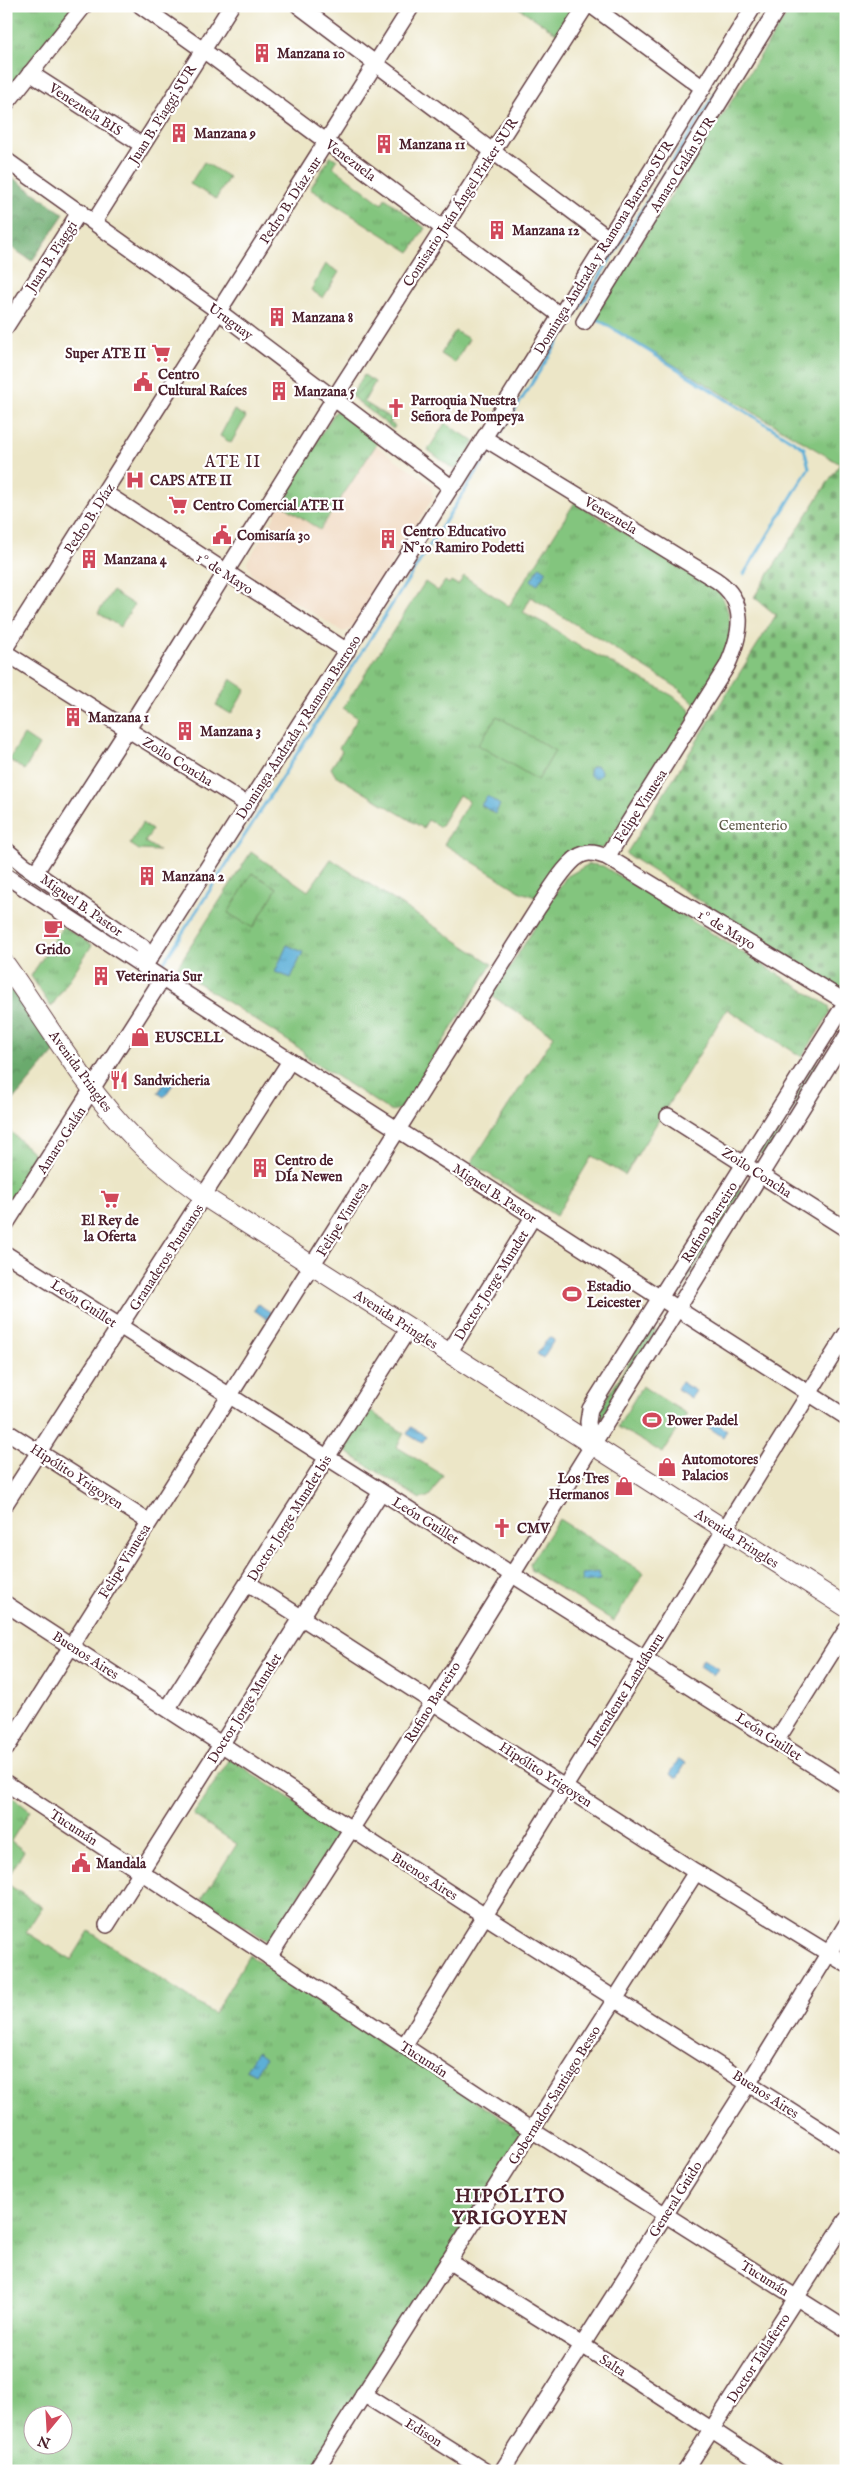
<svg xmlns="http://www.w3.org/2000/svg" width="852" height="2477" viewBox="0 0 852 2477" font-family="'IM FELL English',serif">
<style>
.built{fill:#efd6bb}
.grass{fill:url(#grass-tufts);stroke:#667254;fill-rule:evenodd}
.forest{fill:url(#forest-crowns);stroke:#5a644c}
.cemetery{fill:url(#cemetery-stones);stroke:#667254}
.park{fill:#83c57e;stroke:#667254}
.garden{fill:url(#garden-furrows);stroke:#667254}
.water{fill:url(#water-ripples);stroke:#526781}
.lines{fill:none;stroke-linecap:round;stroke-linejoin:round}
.stream{stroke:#5bafd7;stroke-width:3}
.minor-casing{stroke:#623d42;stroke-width:18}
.major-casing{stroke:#623d42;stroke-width:21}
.minor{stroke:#fff;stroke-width:15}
.major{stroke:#fff;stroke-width:19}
.labels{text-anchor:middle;stroke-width:4.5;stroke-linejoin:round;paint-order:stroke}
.poi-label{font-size:14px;font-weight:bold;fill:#4a1f2b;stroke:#fff;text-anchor:start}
.street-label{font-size:14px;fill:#4a1f2b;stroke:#fff}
.park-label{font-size:14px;fill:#5e5948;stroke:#fff}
.quarter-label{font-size:16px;letter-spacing:1px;fill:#4a1f2b;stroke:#fff}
.district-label{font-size:19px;font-weight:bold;letter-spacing:1px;fill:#4a1f2b;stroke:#fff}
</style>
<defs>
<pattern id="grass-tufts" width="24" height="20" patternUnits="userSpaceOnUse" patternTransform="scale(1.25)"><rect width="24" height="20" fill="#83c57e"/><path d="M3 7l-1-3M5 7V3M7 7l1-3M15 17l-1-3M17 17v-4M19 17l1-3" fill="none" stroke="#6d9f67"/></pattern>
<pattern id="forest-crowns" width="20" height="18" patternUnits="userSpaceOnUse" patternTransform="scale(1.25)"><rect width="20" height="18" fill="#6aaa6d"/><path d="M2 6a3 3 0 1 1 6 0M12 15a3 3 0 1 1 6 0" fill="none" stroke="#598a5a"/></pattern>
<pattern id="cemetery-stones" width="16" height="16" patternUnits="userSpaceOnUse" patternTransform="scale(1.25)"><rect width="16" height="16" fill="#83c57e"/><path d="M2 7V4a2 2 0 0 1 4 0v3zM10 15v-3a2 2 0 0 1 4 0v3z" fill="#6d9f67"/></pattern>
<pattern id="garden-furrows" width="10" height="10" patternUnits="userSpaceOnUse" patternTransform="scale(1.25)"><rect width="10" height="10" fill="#83c57e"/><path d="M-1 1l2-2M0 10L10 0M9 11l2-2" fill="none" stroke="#6d9f67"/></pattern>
<pattern id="water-ripples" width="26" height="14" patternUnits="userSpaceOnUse" patternTransform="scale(1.25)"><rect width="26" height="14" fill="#5bafd7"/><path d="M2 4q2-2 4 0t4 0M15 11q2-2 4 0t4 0" fill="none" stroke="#4d8eaf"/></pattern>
</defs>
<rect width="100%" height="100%" fill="#fff"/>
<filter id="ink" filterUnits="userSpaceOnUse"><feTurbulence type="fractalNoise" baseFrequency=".02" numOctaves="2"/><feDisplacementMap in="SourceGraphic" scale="10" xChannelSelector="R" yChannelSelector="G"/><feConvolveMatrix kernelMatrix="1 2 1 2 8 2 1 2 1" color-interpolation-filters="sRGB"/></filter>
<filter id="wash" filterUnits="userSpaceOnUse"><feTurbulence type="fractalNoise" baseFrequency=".0096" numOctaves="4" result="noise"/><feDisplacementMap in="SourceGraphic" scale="20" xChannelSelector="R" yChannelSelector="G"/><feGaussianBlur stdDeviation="1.12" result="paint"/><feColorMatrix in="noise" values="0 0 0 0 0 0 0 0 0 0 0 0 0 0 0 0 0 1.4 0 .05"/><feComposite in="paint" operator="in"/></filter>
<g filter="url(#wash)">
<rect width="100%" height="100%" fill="#ece6c7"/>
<polygon class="built" points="375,445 431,484 433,498 350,630 343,632 252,575 247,562 275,516 278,502 321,530"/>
<g class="grass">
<polygon points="6,6 74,6 9,87 6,87"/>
<polygon points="792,6 846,6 846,454 840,464 594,317"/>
<polygon points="331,156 337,160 333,167 382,204 385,198 425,228 410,252 310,189"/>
<polygon points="341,410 380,439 320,530 278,502 335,412"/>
<polygon points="445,423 475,442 459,468 453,469 428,450"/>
<path d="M575,502L720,593C745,638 719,667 698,707L678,688L531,597L523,612L553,628L570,641L673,696L689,709L691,716L604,848L576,851L565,854L539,896L535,897L521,892L444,844L469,801L459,795L440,827L428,820L423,828L335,775L331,768L342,751L339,748L358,718L343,708L425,582L438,591L445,581L449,584L451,581L458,585L464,576L509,606Z"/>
<polygon points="251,852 308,891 331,859 492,964 401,1109 390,1111 305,1056 302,1050 176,969"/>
<polygon points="6,858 133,944 136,952 6,864"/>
<polygon points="589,864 603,866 829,1006 830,1013 802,1057 727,1009 625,1175 592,1156 556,1216 471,1163 554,1036 492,996 566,877"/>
<polygon points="63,926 92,945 51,1007 31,976"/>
<polygon points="815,1062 821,1065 765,1157 759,1153"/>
<polygon points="6,1127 38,1158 6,1205"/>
<polygon points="736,1188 742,1191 686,1282 680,1278"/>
<polygon points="650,1328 656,1331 600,1422 594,1419"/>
<polygon points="367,1409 404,1433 397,1447 443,1475 430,1496 420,1499 345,1451 344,1446"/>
<polygon points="559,1519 644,1573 614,1621 532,1571 530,1563"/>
<polygon points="230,1759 341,1832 269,1942 202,1898 237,1844 193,1815"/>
<polygon points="11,1796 30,1811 11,1841 24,1851 6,1880 6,1803"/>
<path d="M6,1883L42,1907L26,1932L71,1960L89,1931L214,2014L249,1955L525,2133L315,2471H6ZM32,2414H62V2444H32Z"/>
</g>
<g class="forest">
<polygon points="6,173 64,214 32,261 6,244"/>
<polygon points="8,990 13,991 56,1050 6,1109 6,1057 11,1045 6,1018 6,991"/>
</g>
<polygon class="cemetery" points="846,454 846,986 843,991 626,854 776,615 754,597"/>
<g class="park">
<polygon points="516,6 578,6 559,35"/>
<polygon points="204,162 229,177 216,199 190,184"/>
<polygon points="326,264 339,272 323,298 311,290"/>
<polygon points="455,331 469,339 455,363 441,354"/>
<polygon points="234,410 246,417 231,443 220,436"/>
<polygon points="112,591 134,605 120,627 98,613"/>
<polygon points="231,679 246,689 231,714 216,705"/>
<polygon points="497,716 555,751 538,780 478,745"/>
<polygon points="24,735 39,745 25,770 9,760"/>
<polygon points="142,823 152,830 145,842 159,851 139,850 130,844"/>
<polygon points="252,873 277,888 253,928 228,913"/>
<polygon points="642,1386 687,1414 663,1453 618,1427"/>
</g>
<polygon class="garden" points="364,375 375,382 364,402 392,419 390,423 395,426 393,429 351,396"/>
<g class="water">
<polygon points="540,566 547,571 537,585 531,580"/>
<circle cx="595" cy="772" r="6"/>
<polygon points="487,796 500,805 495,814 481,805"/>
<polygon points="287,945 303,952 291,978 275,972"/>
<polygon points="167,1079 174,1083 164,1097 158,1093"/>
<polygon points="258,1304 272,1313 268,1320 254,1310"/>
<polygon points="549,1337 554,1340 543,1358 537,1354"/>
<polygon points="681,1382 696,1391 691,1398 677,1389"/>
<polygon points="713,1421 727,1430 723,1437 708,1427"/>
<polygon points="411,1427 426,1436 422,1443 407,1434"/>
<polygon points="599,1572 600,1580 582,1582 582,1574"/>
<polygon points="703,1659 718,1669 713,1675 699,1666"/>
<polygon points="679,1759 686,1763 677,1778 670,1774"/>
<polygon points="257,2052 265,2058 255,2074 246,2069"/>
</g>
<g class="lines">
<g class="stream">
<polyline points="594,317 804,448 809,468 744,574"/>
<polyline points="496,440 760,23"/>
<polyline points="164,962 492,448"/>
</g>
</g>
</g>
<g filter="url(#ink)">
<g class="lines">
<g class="minor-casing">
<g id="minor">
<polyline points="141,6 203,50 561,316"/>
<polyline points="299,6 608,238"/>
<polyline points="592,6 703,88"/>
<polyline points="30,73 142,145"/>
<polyline points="6,104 84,6"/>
<polyline points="6,160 218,311 451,487"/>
<polyline points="94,222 231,6"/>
<polyline points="584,322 779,6"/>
<polyline points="6,327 80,211"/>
<path d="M484,438L716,580C749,602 741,635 727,666L607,857"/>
<polyline points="105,493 347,651"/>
<polyline points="6,647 412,6"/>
<polyline points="6,653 248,805"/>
<polyline points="6,850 24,865 143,947 144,967"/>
<polyline points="35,873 128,729 326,411 586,6"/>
<polyline points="6,876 169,983 846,1417"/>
<polyline points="144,967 451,487 457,481 754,6"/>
<polyline points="668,1116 846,1229"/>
<polyline points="6,1224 162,979"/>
<polyline points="6,1254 846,1786"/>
<polyline points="449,1353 533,1217"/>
<polyline points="6,1431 149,1522"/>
<polyline points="591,1445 588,1422 590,1409 846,1002"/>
<polyline points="6,1503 290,1061"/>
<polyline points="248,1583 696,1872 846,1964"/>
<polyline points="6,1604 485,1916 846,2146"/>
<polyline points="168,1708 409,1328"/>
<polyline points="777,1740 846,1630"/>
<path d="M6,1749L538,908C548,894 568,858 584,854C592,851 600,855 607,857L846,1002"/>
<polyline points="6,1783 533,2131 846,2329"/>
<polyline points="107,1925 381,1492"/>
<polyline points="269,1957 433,1702 846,1037"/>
<polyline points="404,2046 846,1334"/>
<polyline points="448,2261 582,2345 775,2471"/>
<polyline points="363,2394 485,2471"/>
<polyline points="315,2471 696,1872"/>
<polyline points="502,2471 742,2094 846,1925"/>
<polyline points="685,2471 846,2220"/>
</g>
</g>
<g class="major-casing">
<path id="major" d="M6,965C47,1023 84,1087 134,1138C155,1160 180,1179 205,1197L846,1607"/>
</g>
<use href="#minor" class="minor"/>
<use href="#major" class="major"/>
</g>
</g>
<defs>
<g id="building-bare" transform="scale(1.5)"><path d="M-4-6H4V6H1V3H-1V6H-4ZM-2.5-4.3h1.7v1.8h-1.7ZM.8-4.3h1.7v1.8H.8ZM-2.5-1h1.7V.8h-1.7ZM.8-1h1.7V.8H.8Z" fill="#d1495b" stroke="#fff" stroke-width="2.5" paint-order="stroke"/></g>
<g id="supermarket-bare" transform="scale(1.5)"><path d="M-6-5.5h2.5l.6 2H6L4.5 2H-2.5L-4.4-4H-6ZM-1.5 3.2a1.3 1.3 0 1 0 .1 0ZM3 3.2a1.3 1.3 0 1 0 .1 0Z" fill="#d1495b" stroke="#fff" stroke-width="2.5" paint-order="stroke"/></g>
<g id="civic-bare" transform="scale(1.5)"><path d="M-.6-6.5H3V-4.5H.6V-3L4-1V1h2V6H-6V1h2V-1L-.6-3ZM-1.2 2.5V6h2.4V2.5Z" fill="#d1495b" stroke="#fff" stroke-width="2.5" paint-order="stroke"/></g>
<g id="church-bare" transform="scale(1.5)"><path d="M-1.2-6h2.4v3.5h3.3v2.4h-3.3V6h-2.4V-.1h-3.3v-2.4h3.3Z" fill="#d1495b" stroke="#fff" stroke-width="2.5" paint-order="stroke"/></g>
<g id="hospital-bare" transform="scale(1.5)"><path d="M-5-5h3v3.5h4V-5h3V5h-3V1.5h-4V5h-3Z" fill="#d1495b" stroke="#fff" stroke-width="2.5" paint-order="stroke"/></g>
<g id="cafe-bare" transform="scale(1.5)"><path d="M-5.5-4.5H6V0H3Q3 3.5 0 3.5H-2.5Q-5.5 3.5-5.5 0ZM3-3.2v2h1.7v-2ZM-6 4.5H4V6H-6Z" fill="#d1495b" stroke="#fff" stroke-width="2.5" paint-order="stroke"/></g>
<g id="shop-bare" transform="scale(1.5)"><path d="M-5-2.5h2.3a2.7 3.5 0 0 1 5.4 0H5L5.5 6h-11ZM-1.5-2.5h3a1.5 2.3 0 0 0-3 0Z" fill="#d1495b" stroke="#fff" stroke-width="2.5" paint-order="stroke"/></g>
<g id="restaurant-bare" transform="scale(1.5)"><path d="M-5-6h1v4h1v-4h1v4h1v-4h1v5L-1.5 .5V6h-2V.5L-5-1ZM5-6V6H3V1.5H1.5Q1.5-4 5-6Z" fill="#d1495b" stroke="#fff" stroke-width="2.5" paint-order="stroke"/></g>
<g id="stadium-bare" transform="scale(1.5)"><path d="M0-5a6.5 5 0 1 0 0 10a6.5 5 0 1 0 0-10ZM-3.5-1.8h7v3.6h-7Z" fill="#d1495b" stroke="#fff" stroke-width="2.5" paint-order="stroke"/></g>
</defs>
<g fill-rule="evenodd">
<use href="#building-bare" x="262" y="53"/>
<use href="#building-bare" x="179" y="133"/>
<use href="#building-bare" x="384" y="144"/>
<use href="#building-bare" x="497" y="230"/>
<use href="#building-bare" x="277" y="317"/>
<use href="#supermarket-bare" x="161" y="353"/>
<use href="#civic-bare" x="143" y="382"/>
<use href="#building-bare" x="279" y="391"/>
<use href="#church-bare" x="396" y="408"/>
<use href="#hospital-bare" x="135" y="480"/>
<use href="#supermarket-bare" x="178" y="505"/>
<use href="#civic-bare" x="222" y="535"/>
<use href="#building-bare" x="388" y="539"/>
<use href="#building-bare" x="89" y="559"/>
<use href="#building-bare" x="73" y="717"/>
<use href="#building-bare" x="185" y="731"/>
<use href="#building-bare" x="147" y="876"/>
<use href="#cafe-bare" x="53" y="928"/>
<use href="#building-bare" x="101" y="976"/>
<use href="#shop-bare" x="140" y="1037"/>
<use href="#restaurant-bare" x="119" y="1080"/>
<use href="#building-bare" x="260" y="1168"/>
<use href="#supermarket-bare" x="110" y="1199"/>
<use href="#stadium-bare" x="572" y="1294"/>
<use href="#stadium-bare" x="652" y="1420"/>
<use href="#shop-bare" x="667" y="1467"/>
<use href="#shop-bare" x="624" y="1486"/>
<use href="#church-bare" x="502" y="1528"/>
<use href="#civic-bare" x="81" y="1863"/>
</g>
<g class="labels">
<g class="poi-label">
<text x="277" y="58">Manzana 10</text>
<text x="194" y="138">Manzana 9</text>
<text x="399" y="149">Manzana 11</text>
<text x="512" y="235">Manzana 12</text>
<text x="292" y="322">Manzana 8</text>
<text x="146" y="358" text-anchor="end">Super ATE II</text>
<text x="158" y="379">Centro<tspan x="158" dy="16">Cultural Raíces</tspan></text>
<text x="294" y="396">Manzana 5</text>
<text x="411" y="405">Parroquia Nuestra<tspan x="411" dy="16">Señora de Pompeya</tspan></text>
<text x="150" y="485">CAPS ATE II</text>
<text x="193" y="510">Centro Comercial ATE II</text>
<text x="403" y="536">Centro Educativo<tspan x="403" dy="16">N°10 Ramiro Podetti</tspan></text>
<text x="237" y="540">Comisaría 30</text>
<text x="104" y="564">Manzana 4</text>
<text x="88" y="722">Manzana 1</text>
<text x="200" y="736">Manzana 3</text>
<text x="162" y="881">Manzana 2</text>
<text x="53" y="954" text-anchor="middle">Grido</text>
<text x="116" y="981">Veterinaria Sur</text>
<text x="155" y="1042">EUSCELL</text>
<text x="134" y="1085">Sandwicheria</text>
<text x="275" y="1165">Centro de<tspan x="275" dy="16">DÍa Newen</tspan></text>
<text x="110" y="1225" text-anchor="middle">El Rey de<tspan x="110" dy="16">la Oferta</tspan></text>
<text x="587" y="1291">Estadio<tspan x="587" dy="16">Leicester</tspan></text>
<text x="667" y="1425">Power Padel</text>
<text x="682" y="1464">Automotores<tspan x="682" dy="16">Palacios</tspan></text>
<text x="609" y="1483" text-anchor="end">Los Tres<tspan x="609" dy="16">Hermanos</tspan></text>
<text x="517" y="1533">CMV</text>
<text x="96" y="1868">Mandala</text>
</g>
<g class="street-label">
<text transform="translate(86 109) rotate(33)" y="5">Venezuela BIS</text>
<text transform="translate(162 114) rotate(-58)" y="5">Juan B. Piaggi SUR</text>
<text transform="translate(351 160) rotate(37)" y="5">Venezuela</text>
<text transform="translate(682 164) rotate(-58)" y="5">Amaro Galán SUR</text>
<text transform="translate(290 200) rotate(-57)" y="5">Pedro B. Díaz sur</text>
<text transform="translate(460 202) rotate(-57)" y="5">Comisario Juán Ángel Pirker SUR</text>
<text transform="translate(603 247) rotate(-58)" y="5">Dominga Andrada y Ramona Barroso SUR</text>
<text transform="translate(51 256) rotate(-57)" y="5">Juan B. Piaggi</text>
<text transform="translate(231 321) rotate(36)" y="5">Uruguay</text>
<text transform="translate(611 515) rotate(31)" y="5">Venezuela</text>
<text transform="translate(89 518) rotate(-57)" y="5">Pedro B. Díaz</text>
<text transform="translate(225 573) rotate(33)" y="5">1º de Mayo</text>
<text transform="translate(298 727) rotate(-57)" y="5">Dominga Andrada y Ramona Barroso</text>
<text transform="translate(178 761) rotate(32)" y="5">Zoilo Concha</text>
<text transform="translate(640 806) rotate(-57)" y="5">Felipe Vinuesa</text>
<text transform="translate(82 905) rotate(35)" y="5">Miguel B. Pastor</text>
<text transform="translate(727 929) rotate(31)" y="5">1º de Mayo</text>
<text transform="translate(81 1071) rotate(54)" y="5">Avenida Pringles</text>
<text transform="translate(61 1140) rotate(-57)" y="5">Amaro Galán</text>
<text transform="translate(757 1172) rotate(33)" y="5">Zoilo Concha</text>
<text transform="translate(495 1193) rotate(33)" y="5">Miguel B. Pastor</text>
<text transform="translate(342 1219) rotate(-58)" y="5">Felipe Vinuesa</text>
<text transform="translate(709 1222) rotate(-58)" y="5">Rufino Barreiro</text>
<text transform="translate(166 1257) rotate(-57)" y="5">Granaderos Puntanos</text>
<text transform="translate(491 1285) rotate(-58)" y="5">Doctor Jorge Mundet</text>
<text transform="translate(84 1303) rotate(33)" y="5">León Guillet</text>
<text transform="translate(396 1319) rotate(33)" y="5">Avenida Pringles</text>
<text transform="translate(77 1476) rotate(33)" y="5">Hipólito Yrigoyen</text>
<text transform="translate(289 1518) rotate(-58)" y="5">Doctor Jorge Mundet bis</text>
<text transform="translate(426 1520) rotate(32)" y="5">León Guillet</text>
<text transform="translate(737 1538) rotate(33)" y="5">Avenida Pringles</text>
<text transform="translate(124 1561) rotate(-58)" y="5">Felipe Vinuesa</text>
<text transform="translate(86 1655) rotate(33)" y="5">Buenos Aires</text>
<text transform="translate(625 1690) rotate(-58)" y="5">Intendente Landáburu</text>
<text transform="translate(432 1702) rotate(-58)" y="5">Rufino Barreiro</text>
<text transform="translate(244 1708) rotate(-58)" y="5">Doctor Jorge Mundet</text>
<text transform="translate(769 1736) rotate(33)" y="5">León Guillet</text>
<text transform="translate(546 1774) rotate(33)" y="5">Hipólito Yrigoyen</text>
<text transform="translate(74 1827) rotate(33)" y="5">Tucumán</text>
<text transform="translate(425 1876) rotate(33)" y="5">Buenos Aires</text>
<text transform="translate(424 2059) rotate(33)" y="5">Tucumán</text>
<text transform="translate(766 2094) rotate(33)" y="5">Buenos Aires</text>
<text transform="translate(554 2095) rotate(-58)" y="5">Gobernador Santiago Besso</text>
<text transform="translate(675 2199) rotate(-58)" y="5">General Guido</text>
<text transform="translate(765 2278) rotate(32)" y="5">Tucumán</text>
<text transform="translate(758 2358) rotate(-57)" y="5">Doctor Tallaferro</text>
<text transform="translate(613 2365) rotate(33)" y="5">Salta</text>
<text transform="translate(424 2432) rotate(32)" y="5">Edison</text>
</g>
<g class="park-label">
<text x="753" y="830">Cementerio</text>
</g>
<g class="quarter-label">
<text x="233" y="467">ATE II</text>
</g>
<g class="district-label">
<text x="510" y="2202">HIPÓLITO<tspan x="510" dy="22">YRIGOYEN</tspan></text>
</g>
</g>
<rect width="852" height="2477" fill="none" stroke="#fff" stroke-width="25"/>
<g transform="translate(48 2430) rotate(198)"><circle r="24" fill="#ffffff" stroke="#b7a5aa"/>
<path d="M0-4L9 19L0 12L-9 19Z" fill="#d1495b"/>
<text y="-8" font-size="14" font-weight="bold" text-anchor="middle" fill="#4a1f2b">N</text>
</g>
</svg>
